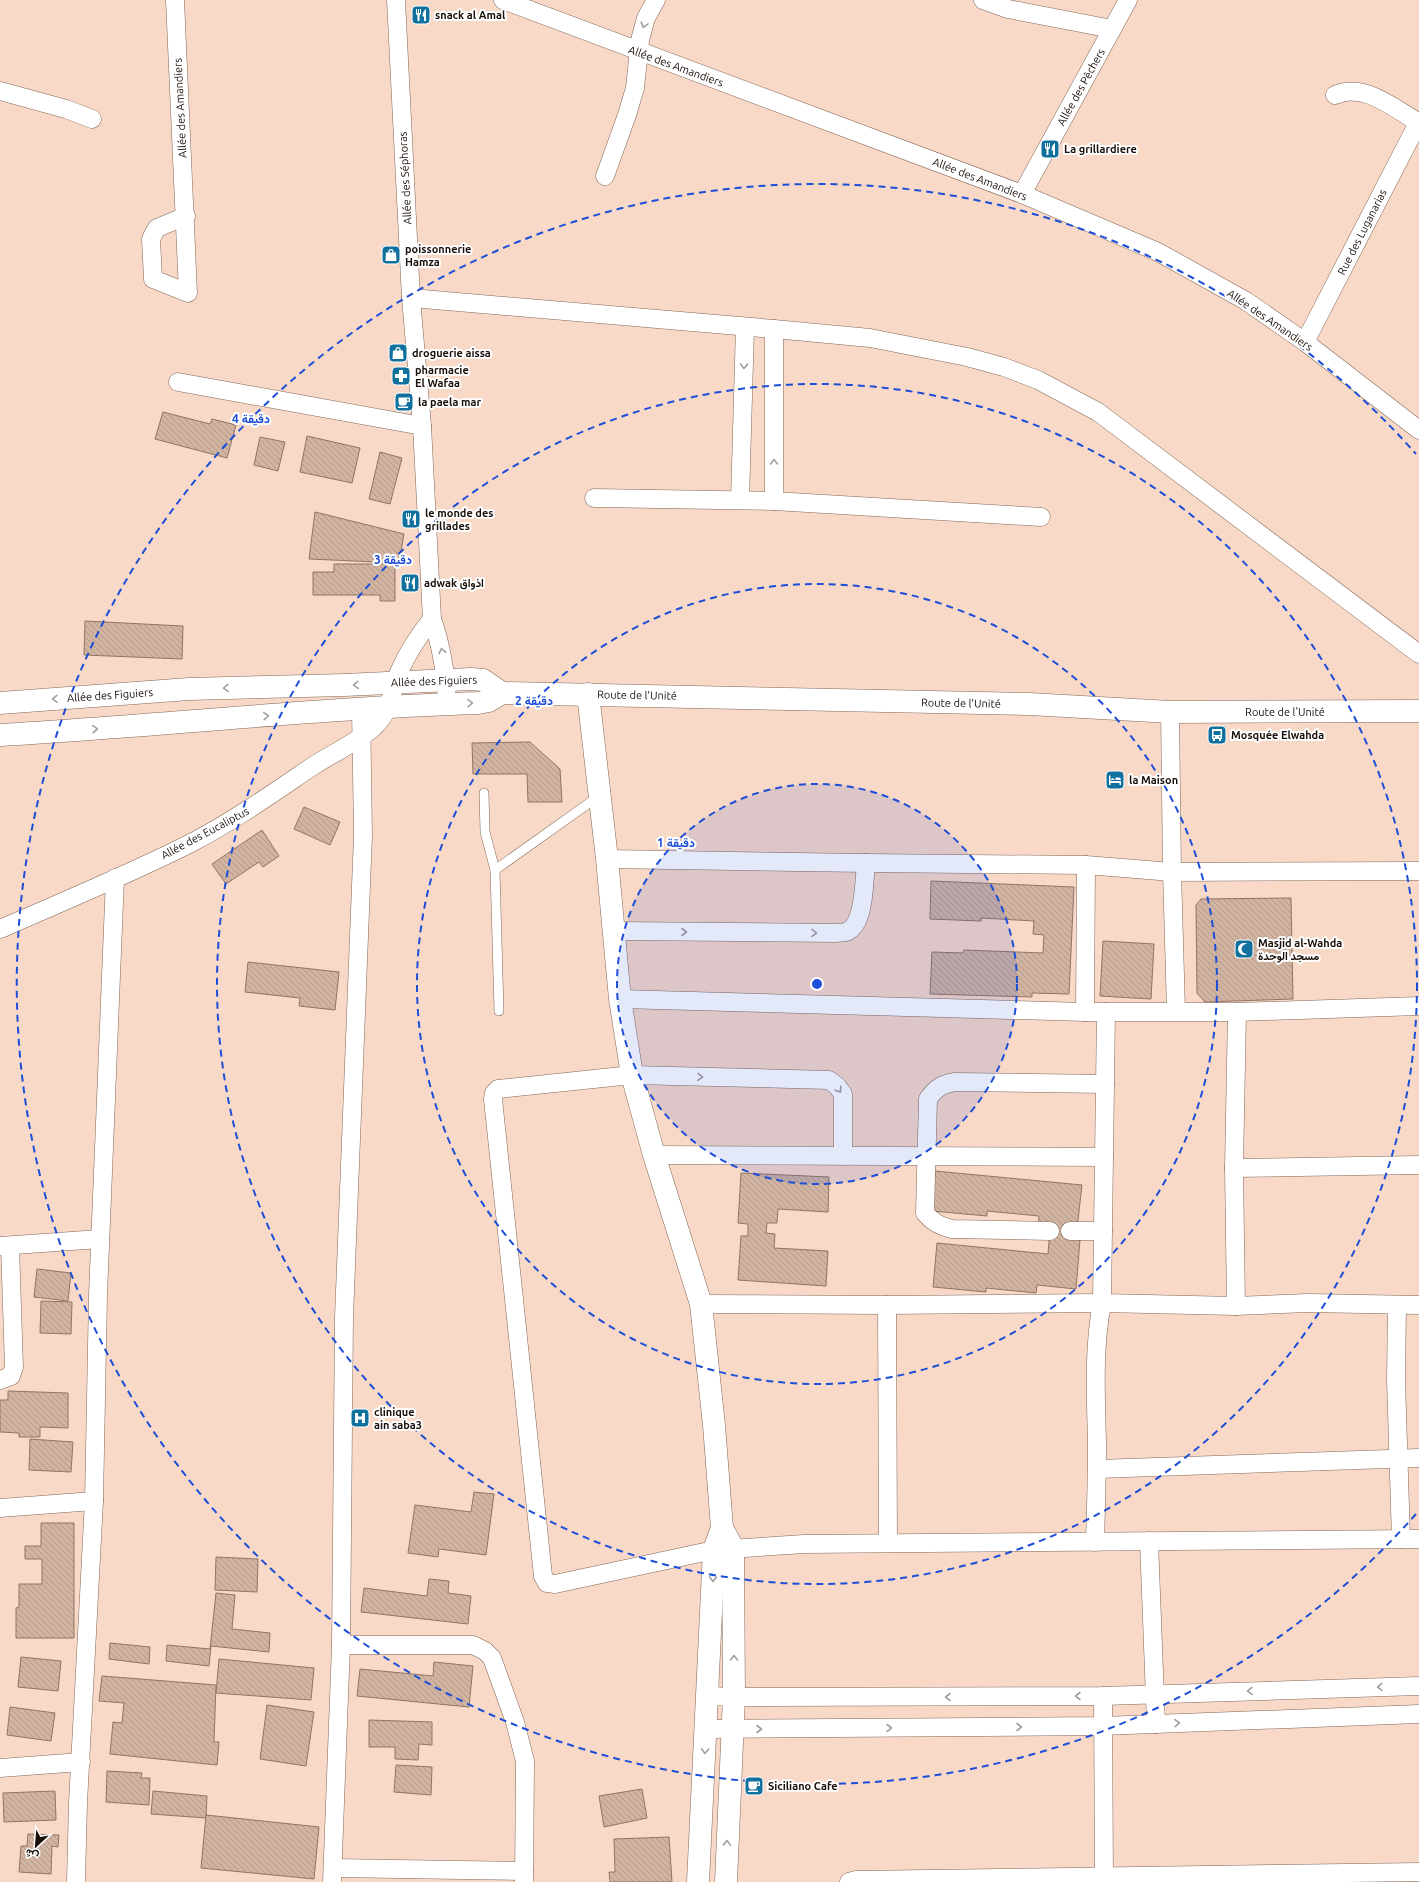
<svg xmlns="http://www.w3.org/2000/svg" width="1419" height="1882" viewBox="0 0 1419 1882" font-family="Ubuntu,Vazirmatn,sans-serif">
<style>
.building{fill:url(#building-back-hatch);stroke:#907464}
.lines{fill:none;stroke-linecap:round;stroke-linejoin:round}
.service-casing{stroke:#826757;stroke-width:10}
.minor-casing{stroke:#826757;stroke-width:19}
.tertiary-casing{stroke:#826757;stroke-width:23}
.service{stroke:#fff;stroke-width:9}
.minor{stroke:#fff;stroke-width:18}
.tertiary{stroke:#fff;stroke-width:22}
.oneway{stroke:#a39f9d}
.ring{fill:none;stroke:#1d4ed8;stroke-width:2;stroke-dasharray:7 5}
.labels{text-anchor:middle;stroke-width:4;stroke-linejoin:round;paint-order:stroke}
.poi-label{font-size:11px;font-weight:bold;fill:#1a0f09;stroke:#fff;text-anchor:start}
.street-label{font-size:11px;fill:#1a0f09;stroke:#fff}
.centre{fill:#1d4ed8;stroke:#fff;stroke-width:2}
.ring-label{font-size:12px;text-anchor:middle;font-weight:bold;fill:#1d4ed8;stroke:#fff;stroke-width:4;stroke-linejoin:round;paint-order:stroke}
</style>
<defs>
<pattern id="building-back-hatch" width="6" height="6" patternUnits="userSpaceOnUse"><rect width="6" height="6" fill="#d1b3a2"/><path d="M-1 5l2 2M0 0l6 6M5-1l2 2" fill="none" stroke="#b3998a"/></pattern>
</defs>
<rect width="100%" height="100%" fill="#f8d8c6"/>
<g class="building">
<polygon points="163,412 210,424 212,419 236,425 227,458 155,439"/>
<polygon points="307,436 360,448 352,483 300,472"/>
<polygon points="260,437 285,442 278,471 254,465"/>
<polygon points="380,452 402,458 390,504 369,499"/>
<polygon points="315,512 404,534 399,563 309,559"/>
<polygon points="334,564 395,564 395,601 380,601 380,595 313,595 313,572 334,572"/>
<polygon points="85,621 183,626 182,659 84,655"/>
<polygon points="530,742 560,769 562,802 528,802 527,774 473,774 472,743"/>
<polygon points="304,807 340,822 330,845 294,829"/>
<polygon points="262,830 279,856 263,867 259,862 226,884 212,864"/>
<polygon points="931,881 1074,887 1069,994 1032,993 1032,997 930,994 932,952 963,953 964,950 1043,953 1044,935 1033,934 1034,921 981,918 981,921 930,919"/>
<polygon points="1291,898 1293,999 1205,1002 1197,993 1196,905 1201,899"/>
<polygon points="1103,941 1154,944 1151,999 1100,996"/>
<polygon points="248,962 339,972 335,1010 299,1006 300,998 245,992"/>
<polygon points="935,1171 1082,1185 1077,1229 1070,1239 1080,1240 1076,1289 1037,1285 1036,1293 986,1288 986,1292 933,1287 937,1243 1048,1254 1050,1229 1038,1228 1039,1216 987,1211 987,1216 932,1211"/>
<polygon points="741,1173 829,1177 828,1212 778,1209 777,1223 767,1223 766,1233 775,1234 774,1248 828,1251 826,1286 738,1280 741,1236 748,1236 748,1224 738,1223"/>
<polygon points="37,1269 71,1273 68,1301 34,1297"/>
<polygon points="41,1301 72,1302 71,1334 40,1333"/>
<polygon points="8,1391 68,1393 68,1428 40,1427 40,1437 19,1437 19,1433 0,1432 0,1400 8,1400"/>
<polygon points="30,1439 73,1442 71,1472 29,1470"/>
<polygon points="474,1492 494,1494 486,1555 439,1549 438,1557 408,1553 415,1505 471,1512"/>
<polygon points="41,1523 74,1523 74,1638 16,1638 16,1608 19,1607 19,1584 42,1584 42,1559 25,1559 25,1546 41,1546"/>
<polygon points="216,1557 258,1559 257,1592 215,1590"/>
<polygon points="429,1579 449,1581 448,1593 471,1596 468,1624 361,1612 364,1588 427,1596"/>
<polygon points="216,1593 235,1595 232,1629 270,1633 269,1652 211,1646 209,1666 166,1661 167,1645 210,1649"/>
<polygon points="110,1643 150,1647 149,1664 109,1659"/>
<polygon points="21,1657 61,1661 58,1691 18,1687"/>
<polygon points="219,1659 314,1668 311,1700 216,1693"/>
<polygon points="434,1662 473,1666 469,1707 357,1696 360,1669 433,1676"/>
<polygon points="102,1676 216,1685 214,1742 219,1742 217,1765 110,1754 113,1722 122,1723 124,1703 99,1701"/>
<polygon points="267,1705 314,1712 306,1766 260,1759"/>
<polygon points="10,1707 55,1713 51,1741 7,1735"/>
<polygon points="369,1720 432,1722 432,1745 419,1744 418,1760 395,1759 395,1747 369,1747"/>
<polygon points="396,1765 432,1767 431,1795 394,1792"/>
<polygon points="107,1771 142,1773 141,1778 150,1778 149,1805 106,1802"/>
<polygon points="642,1789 647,1818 604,1827 599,1796"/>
<polygon points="55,1791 56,1820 4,1822 3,1793"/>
<polygon points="153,1791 207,1796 206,1818 151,1814"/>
<polygon points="206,1815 319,1827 314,1879 201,1868"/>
<polygon points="28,1834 59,1835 58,1847 52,1846 51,1874 19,1872 21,1846 27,1846"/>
<polygon points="669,1837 672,1882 610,1882 609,1872 615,1872 614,1839"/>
</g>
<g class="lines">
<g class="service-casing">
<g id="service">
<polyline points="484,793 485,832 495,870 599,796"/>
<polyline points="495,870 499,1011"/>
</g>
</g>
<g class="minor-casing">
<g id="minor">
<polyline points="175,0 188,293 153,279 151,239 154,233 157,228 186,216"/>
<path d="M396,0L411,298L422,426L432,619C442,647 446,674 447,704"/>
<polyline points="503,0 1022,194 1158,252 1246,301 1305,342 1419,430"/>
<polyline points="983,0 1008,9 1112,29"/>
<polyline points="0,91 66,109 92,119"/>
<path d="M1335,95C1364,82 1393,108 1418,122"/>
<polyline points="605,176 627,115 635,88 640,40 646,18 656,0"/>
<polyline points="1022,194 1128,0"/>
<polyline points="411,298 774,329 870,338 967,357 1004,367 1038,380 1098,412 1419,654"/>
<polyline points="1305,342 1419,121"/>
<polyline points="178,382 422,426"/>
<polyline points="594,498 774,501 1041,517"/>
<polyline points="740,500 745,327"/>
<polyline points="774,501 774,329"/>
<polyline points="1170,712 1172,872 1176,1011"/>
<polyline points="607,859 866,863 1086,865 1172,872 1419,871"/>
<path d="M0,929C64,901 130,874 193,842C235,820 273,793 313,766C333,753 356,743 374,727C393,708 390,693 400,670C408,652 419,635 432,619"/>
<path d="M614,931L836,933C840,932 845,933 848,931C865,923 864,880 866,863"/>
<polyline points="620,999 1085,1012 1237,1012 1419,1006"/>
<polyline points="1085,1012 1086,865"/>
<polyline points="654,1155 1104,1157"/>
<polyline points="843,1156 843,1094 837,1086 829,1080 632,1075 498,1089 494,1093 493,1099 543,1576 547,1583 555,1584 714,1550 804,1544 1419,1539"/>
<polyline points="1234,1168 1419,1165"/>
<path d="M1050,1231L952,1229C941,1226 933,1223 925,1213L928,1099C936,1088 942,1084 955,1082L1105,1084"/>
<polyline points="1070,1231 1103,1231"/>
<polyline points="0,1246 100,1239"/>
<polyline points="701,1304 887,1305 1102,1303 1236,1306 1308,1303 1419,1305"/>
<polyline points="887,1305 888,1542"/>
<polyline points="1397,1305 1396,1380 1401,1539"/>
<polyline points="1236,1306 1234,1168 1237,1012"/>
<polyline points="0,1380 11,1376 14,1367 10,1246"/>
<polyline points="1097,1469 1419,1458"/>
<polyline points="0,1508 94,1501"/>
<polyline points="1149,1541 1156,1724"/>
<path d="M1095,1542C1096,1509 1097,1477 1097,1444C1096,1397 1093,1350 1102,1303L1106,1012"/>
<polyline points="341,1645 473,1645 485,1651 492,1658 515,1722 525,1761 524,1882"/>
<polyline points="707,1696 734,1697 1103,1696 1419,1686"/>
<polyline points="1103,1696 1104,1882"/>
<polyline points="706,1729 1102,1726 1419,1714"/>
<polyline points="0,1768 81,1762"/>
<polyline points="333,1868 524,1871"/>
<polyline points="76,1882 78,1803 94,1501 98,1295 115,878"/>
<polyline points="332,1882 341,1645 344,1317 363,835 361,707"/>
<polyline points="849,1882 856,1880 1419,1872"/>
</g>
</g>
<g class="tertiary-casing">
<g id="tertiary">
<polyline points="588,694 607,859 620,999 632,1075 654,1155 701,1304 714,1425 722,1528 733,1548 734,1697 726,1882"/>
<polyline points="0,703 189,689 345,685 471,679 483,680 502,693"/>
<path d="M0,735C159,726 318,708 478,703L489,701L502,693L1030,704L1170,712L1419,711"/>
<polyline points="698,1882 714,1550 722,1528"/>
</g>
</g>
<use href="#service" class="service"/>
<use href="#minor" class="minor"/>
<use href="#tertiary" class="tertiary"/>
</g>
<defs><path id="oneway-chevron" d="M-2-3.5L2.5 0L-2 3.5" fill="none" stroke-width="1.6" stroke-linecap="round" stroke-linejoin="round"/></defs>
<g class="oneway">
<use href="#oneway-chevron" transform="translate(644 25) rotate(106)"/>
<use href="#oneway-chevron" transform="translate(744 366) rotate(92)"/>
<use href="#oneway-chevron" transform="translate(774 462) rotate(-90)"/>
<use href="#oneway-chevron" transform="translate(442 651) rotate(-103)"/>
<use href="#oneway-chevron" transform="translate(356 685) rotate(177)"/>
<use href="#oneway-chevron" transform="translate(226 688) rotate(179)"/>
<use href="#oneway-chevron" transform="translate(55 699) rotate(176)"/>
<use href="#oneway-chevron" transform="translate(470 703) rotate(-2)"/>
<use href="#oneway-chevron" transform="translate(266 716) rotate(-5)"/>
<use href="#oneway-chevron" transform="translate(95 729) rotate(-4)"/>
<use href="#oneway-chevron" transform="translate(684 932)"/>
<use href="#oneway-chevron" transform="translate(814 933) rotate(1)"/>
<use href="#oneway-chevron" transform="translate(700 1077) rotate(2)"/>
<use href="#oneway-chevron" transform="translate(839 1090) rotate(57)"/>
<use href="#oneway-chevron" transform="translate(713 1579) rotate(92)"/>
<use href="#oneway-chevron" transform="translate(734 1658) rotate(-91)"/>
<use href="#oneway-chevron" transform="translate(1380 1687) rotate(178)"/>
<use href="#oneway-chevron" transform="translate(1250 1691) rotate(178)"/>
<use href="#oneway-chevron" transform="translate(1078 1696) rotate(180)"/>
<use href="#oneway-chevron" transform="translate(948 1697) rotate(180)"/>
<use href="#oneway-chevron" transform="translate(1177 1723) rotate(-2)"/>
<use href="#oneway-chevron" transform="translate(1019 1727)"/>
<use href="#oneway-chevron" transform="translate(889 1728)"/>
<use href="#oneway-chevron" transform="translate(759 1729)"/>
<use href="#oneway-chevron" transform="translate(705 1751) rotate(93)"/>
<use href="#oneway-chevron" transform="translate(727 1843) rotate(-88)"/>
</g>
<circle cx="817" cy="984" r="200" fill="#1d4ed8" fill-opacity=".12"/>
<g class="ring">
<circle cx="817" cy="984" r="200"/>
<circle cx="817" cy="984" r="400"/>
<circle cx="817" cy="984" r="600"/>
<path d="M1416 1514A800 800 0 1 1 1416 454"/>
</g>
<defs>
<g id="restaurant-square" transform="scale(1)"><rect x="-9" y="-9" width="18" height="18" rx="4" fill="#10709e" stroke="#fff"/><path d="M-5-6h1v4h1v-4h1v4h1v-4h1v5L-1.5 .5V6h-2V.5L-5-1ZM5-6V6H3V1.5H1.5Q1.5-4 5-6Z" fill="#fff"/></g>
<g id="shop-square" transform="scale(1)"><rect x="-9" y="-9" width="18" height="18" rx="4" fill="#10709e" stroke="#fff"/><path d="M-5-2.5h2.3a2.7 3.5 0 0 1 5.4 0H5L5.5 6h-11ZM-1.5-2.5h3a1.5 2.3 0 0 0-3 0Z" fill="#fff"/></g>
<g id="pharmacy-square" transform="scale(1)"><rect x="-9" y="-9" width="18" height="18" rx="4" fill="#10709e" stroke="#fff"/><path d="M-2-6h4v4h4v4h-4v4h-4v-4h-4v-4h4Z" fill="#fff"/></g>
<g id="cafe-square" transform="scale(1)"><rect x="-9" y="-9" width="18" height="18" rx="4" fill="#10709e" stroke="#fff"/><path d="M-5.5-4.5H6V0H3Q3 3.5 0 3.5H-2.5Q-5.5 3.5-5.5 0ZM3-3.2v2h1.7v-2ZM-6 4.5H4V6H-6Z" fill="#fff"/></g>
<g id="bus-square" transform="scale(1)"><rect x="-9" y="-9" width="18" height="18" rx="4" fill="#10709e" stroke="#fff"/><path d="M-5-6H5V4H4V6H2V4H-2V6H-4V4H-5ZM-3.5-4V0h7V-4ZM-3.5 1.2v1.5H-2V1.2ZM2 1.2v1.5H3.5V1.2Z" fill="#fff"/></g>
<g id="hotel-square" transform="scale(1)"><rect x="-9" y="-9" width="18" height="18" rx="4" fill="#10709e" stroke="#fff"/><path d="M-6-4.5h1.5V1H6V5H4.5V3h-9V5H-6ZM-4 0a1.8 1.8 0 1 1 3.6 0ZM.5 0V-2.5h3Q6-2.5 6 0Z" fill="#fff"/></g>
<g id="mosque-square" transform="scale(1)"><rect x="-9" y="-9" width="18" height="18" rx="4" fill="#10709e" stroke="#fff"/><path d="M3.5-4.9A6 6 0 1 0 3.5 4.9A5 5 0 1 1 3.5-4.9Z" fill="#fff"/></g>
<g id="hospital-square" transform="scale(1)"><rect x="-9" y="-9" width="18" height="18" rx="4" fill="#10709e" stroke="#fff"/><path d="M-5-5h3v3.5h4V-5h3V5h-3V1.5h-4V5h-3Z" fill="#fff"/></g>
</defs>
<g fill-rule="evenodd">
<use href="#restaurant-square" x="421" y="15"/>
<use href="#restaurant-square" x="1050" y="149"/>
<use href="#shop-square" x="391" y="255"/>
<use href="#shop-square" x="398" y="353"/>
<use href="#pharmacy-square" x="401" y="376"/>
<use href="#cafe-square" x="404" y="402"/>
<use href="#restaurant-square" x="411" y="519"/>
<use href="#restaurant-square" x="410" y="583"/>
<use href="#bus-square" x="1217" y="735"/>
<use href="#hotel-square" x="1115" y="780"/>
<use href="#mosque-square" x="1244" y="949"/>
<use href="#hospital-square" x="360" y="1418"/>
<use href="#cafe-square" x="754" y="1786"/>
</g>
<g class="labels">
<g class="poi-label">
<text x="435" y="19">snack al Amal</text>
<text x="1064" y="153">La grillardiere</text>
<text x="405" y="253">poissonnerie<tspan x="405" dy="13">Hamza</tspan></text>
<text x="412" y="357">droguerie aissa</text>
<text x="415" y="374">pharmacie<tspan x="415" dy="13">El Wafaa</tspan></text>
<text x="418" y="406">la paela mar</text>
<text x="425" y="517">le monde des<tspan x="425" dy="13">grillades</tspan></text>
<text x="424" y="587">adwak اذواق</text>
<text x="1231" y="739">Mosquée Elwahda</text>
<text x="1129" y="784">la Maison</text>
<text x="1258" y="947">Masjid al-Wahda<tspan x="1258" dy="13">مسجد الوحدة</tspan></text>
<text x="374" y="1416">clinique<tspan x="374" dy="13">ain saba3</tspan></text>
<text x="768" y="1790">Siciliano Cafe</text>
</g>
<g class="street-label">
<text transform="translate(676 66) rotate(20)" y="4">Allée des Amandiers</text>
<text transform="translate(1081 87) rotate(-61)" y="4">Allée des Pêchers</text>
<text transform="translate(180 108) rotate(-93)" y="4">Allée des Amandiers</text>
<text transform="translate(405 178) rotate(-93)" y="4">Allée des Séphoras</text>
<text transform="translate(980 179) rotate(21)" y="4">Allée des Amandiers</text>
<text transform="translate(1362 232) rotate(-63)" y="4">Rue des Luganarias</text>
<text transform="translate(1270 320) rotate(34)" y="4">Allée des Amandiers</text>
<text transform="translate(434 681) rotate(-2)" y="4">Allée des Figuiers</text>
<text transform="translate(110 695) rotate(-4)" y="4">Allée des Figuiers</text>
<text transform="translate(637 695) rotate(1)" y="4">Route de l'Unité</text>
<text transform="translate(961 703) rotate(1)" y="4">Route de l'Unité</text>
<text x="1285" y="716">Route de l'Unité</text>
<text transform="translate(205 833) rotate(-28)" y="4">Allée des Eucaliptus</text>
</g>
</g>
<circle cx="817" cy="984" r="6" class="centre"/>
<g class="ring-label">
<text x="251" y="423">4 دقيقة</text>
<text x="393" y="564">3 دقيقة</text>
<text x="534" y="705">2 دقيقة</text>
<text x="676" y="847">1 دقيقة</text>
</g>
<g transform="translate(36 1846) rotate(206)" stroke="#ffffff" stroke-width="3" paint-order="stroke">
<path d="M0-3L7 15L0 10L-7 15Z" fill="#1a0f09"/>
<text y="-6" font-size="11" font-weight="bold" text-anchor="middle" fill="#1a0f09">ش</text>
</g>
</svg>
